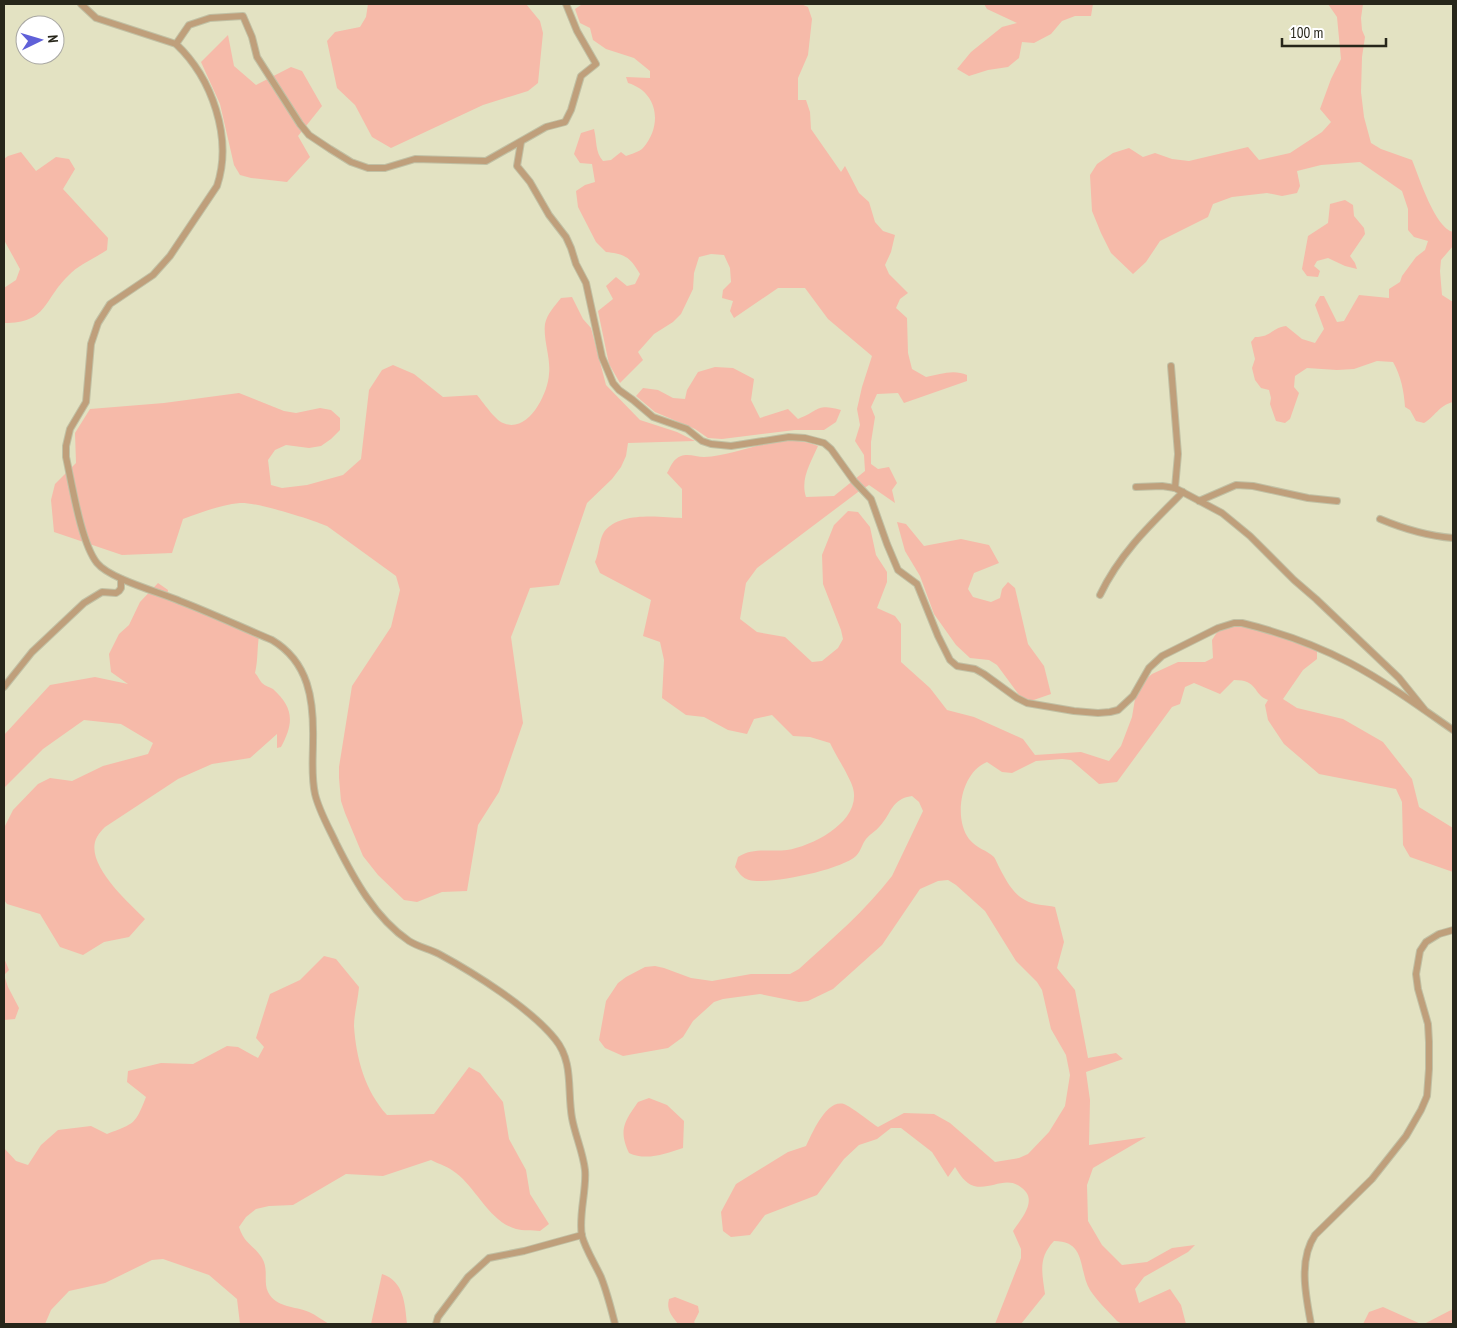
<svg xmlns="http://www.w3.org/2000/svg" width="1457" height="1328" viewBox="0 0 1457 1328" font-family="'PT Sans Narrow',sans-serif">
<style>
.green{fill:#f6baa9}
.lines{fill:none;stroke-linecap:round;stroke-linejoin:round}
.minor-casing{stroke:#c1c0a4;stroke-width:8}
.minor{stroke:#bf9f7b;stroke-width:6}
</style>
<rect width="100%" height="100%" fill="#e3e2c2"/>
<g class="green">
<polygon points="368,4 526,4 540,21 543,33 538,83 528,91 483,105 391,148 372,137 355,105 337,88 327,41 335,32 360,27 366,17"/>
<path d="M588,4H801L808,7L812,19L808,55L798,78V100H806L810,112L811,129L841,172L845,166L859,193L869,202L875,222L883,231L895,235L891,252L885,265L889,274L908,293L900,299L896,308L907,318L908,353L912,369L926,377C940,374 954,369 967,375V381L904,403L898,393L877,394L871,407L875,417L871,442V464L878,469L889,467L897,483L892,490L895,503L869,485L858,492L757,568L746,583L740,619L757,632L785,637L812,662L822,661L838,648L843,639L841,630L823,584L822,555L834,525L848,511L858,512L870,527L876,555L887,572V582L877,608L895,616L901,624V662L930,688L947,710L974,717L1023,739L1035,755L1081,752L1109,761L1121,746L1132,717L1137,687L1152,674L1178,662H1205L1213,658L1212,640L1223,623L1272,629L1317,649V659L1303,670L1283,699L1297,708L1343,719L1383,742L1412,779L1419,807L1453,828V872L1410,857L1403,845L1402,802L1396,789L1319,774L1284,744L1268,720L1265,705L1268,700C1252,694 1259,680 1234,680L1220,694L1194,683L1185,687L1180,704L1172,707L1117,782L1099,784L1071,760L1062,759L1036,761L1012,773L1002,772L987,762C961,772 953,818 969,839C977,849 987,850 994,857C996,860 998,865 999,867C1006,880 1012,893 1025,900C1033,905 1046,905 1055,907L1064,942L1057,968L1075,990L1088,1058L1116,1053L1123,1059L1086,1072L1090,1100L1089,1145L1146,1137L1093,1168L1087,1185L1088,1221L1102,1245L1122,1265L1147,1262L1172,1248L1195,1245L1188,1252L1144,1277L1135,1289L1139,1303L1170,1289L1181,1305L1186,1324H1122L1117,1321C1108,1311 1097,1301 1090,1290C1078,1270 1087,1241 1054,1241C1038,1258 1042,1272 1045,1294L1021,1324H995L1021,1258V1249L1013,1231C1020,1220 1035,1204 1026,1192C1009,1172 992,1191 974,1186C965,1183 960,1175 955,1167L948,1177L932,1152L901,1128H891L877,1139L859,1145L844,1159L817,1195L765,1215L750,1235L731,1237L723,1231L721,1212L736,1184L788,1152L806,1146C812,1134 826,1099 844,1104C852,1107 870,1122 878,1127L904,1113L934,1114L950,1123L995,1162L1019,1158L1028,1154L1049,1132L1065,1106L1070,1075L1066,1055L1051,1029L1042,990L1037,982L1016,961L985,911L956,885L948,880L938,881L920,889L882,945L833,989L808,1001L799,1002L760,994L723,999L714,1002L693,1021L683,1037L668,1048L623,1056L605,1048L599,1040L606,1001L618,983L626,977L645,967L655,966L664,968L691,978L712,981L751,974H790L799,969C832,939 865,911 892,876L923,811L919,802L912,796C891,799 892,813 880,826C876,831 870,834 866,839C862,844 861,851 856,856C841,870 769,885 749,880C742,878 739,873 735,867L738,857C753,847 770,852 787,850C813,846 862,821 853,788C849,775 836,756 830,743L810,737L793,736L772,715L754,719L747,734L728,730L704,717L686,715L662,698L664,660L660,642L643,636L651,600L600,573L595,562C599,553 599,540 604,532C619,511 660,517 682,518V489L667,473C671,466 673,459 681,456C688,453 697,457 704,457C742,455 781,430 818,446C811,462 800,479 806,497L834,496L865,471L864,455L855,441L860,425L857,409L862,387L872,356L828,319L805,288H778L734,318L730,311L733,301L722,298L723,290L731,282L730,268L724,255L711,254L699,257L694,273L693,289L681,314L673,322L654,334L638,352L643,360L620,383L609,364L598,311L613,299L606,286L616,277L627,286L635,284L640,274C630,257 625,254 606,252L596,242L578,207L576,191L585,185L595,182L592,164L580,163L574,154L581,133L594,129C597,141 595,152 603,161L611,160L621,152L626,156C631,154 639,152 643,148C663,125 658,92 628,83L626,77L650,78V71L634,58L606,49L593,40L590,28L580,23L575,9L581,5Z"/>
<polygon points="984,4 1093,4 1091,16 1075,16 1062,21 1051,34 1034,43 1022,42 1019,58 1008,67 988,70 969,76 957,69 971,52 1002,27 1017,23 987,9"/>
<path d="M1328,4H1363L1361,18L1362,30L1365,37L1362,57L1361,92L1364,117L1371,143L1381,149L1412,160C1419,177 1435,228 1453,232V246L1441,260L1440,271L1442,295L1453,302V402C1438,406 1436,416 1424,423L1416,421L1410,410L1405,407C1404,391 1401,376 1393,362L1377,361L1354,369L1337,370L1307,368L1295,376L1294,387L1299,393L1290,419L1285,423L1276,421L1270,404L1271,398L1269,390L1261,388L1255,380L1252,368L1255,359L1251,342L1255,337C1272,337 1271,328 1286,326L1302,339L1315,343L1324,329L1315,305L1320,296H1324L1337,322L1344,321L1359,295L1389,298V289L1400,282L1402,276L1416,257L1425,250L1428,241L1414,237L1408,230V209L1402,191L1360,162L1321,165L1297,171L1300,186L1297,193L1282,196L1267,193L1232,197L1213,204L1208,217L1160,241L1146,262L1133,274L1111,253L1101,233L1092,211L1090,175L1097,164L1113,153L1129,148L1143,157L1155,153L1172,159L1189,161L1248,147L1259,160L1290,153L1322,132L1331,122L1320,109L1331,79L1341,59L1337,17Z"/>
<polygon points="228,35 234,66 256,85 291,67 302,71 322,106 298,136 310,157 287,182 251,178 240,175 234,165 220,104 201,62"/>
<path d="M21,152L36,171L56,157L69,159L75,169L63,189L108,238L107,250C95,258 78,265 68,276C43,300 48,323 4,323V288L16,280L20,269L4,240V159L8,156Z"/>
<polygon points="1345,200 1353,205 1354,216 1364,228 1365,234 1350,256 1355,263 1357,269 1345,266 1328,258 1317,261 1314,266 1320,271 1318,277 1307,276 1302,269 1308,236 1328,223 1330,204"/>
<path d="M572,297L583,319L591,328L606,385L640,420L677,432L695,441L628,443L626,456L621,467L612,479L587,503L559,585L530,588L511,637L523,723L499,792L478,825L467,891L442,892L417,902L404,900L378,875L363,856L345,813L341,801L339,778V767L352,686L391,627L400,590L396,576L327,526C310,519 257,502 240,503C220,505 202,512 183,519L172,553L122,555L54,532L51,500L55,484L76,463L75,433L90,409L164,403L239,393L284,411L296,413L320,408L331,410L340,418V430L331,439L321,446L309,448L286,445L275,450L268,460L271,485L282,488L307,485L343,475L361,459L369,390L382,370L393,365L414,374L443,397L477,395C483,402 495,420 503,423C528,434 548,394 549,374C551,358 543,340 545,324C547,314 554,307 561,298Z"/>
<path d="M715,367L733,368L754,379L751,400L760,418L788,409L798,419C819,411 816,403 841,410L836,422L824,430H795L722,439L708,438L695,429L655,412L636,396L643,388L658,390L673,398L685,399L687,390L698,372Z"/>
<polygon points="897,522 906,524 924,546 961,539 989,545 999,563 974,573 968,589 973,597 991,602 1000,598 1002,589 1008,582 1015,588 1028,644 1044,666 1051,694 1025,703 997,665 989,660 970,658 956,645 934,614 920,576 905,551"/>
<path d="M158,583L168,590L167,600H174C202,613 229,627 259,636C257,649 258,661 255,673C258,676 260,681 262,683C265,686 270,687 273,689C294,708 294,723 281,747L277,748V734L250,758L212,764L178,779L105,827C102,830 99,833 97,837C83,863 128,902 145,919L129,937L104,942L83,955L60,947L40,914L7,904L4,900V828L13,810L38,784L50,778L72,781L103,766L148,754L153,743L121,724L84,720L43,749L4,788V735L50,685L95,677L128,684L111,672L109,654L119,634L129,625L140,602Z"/>
<path d="M324,956L336,959L359,987C358,1000 354,1014 354,1026C356,1058 365,1091 387,1115L434,1114L469,1067L480,1073L503,1102L509,1139L526,1170L530,1194L549,1224L540,1231C532,1230 523,1231 516,1229C490,1222 476,1188 456,1173C449,1167 439,1164 431,1160L383,1176L346,1174L293,1205L269,1206L256,1209L246,1217L239,1227C245,1245 253,1244 262,1258C269,1269 263,1282 268,1292C276,1308 295,1306 309,1312C316,1315 322,1320 329,1324H240L237,1299L209,1275L163,1259L152,1260L105,1283L69,1291L51,1310L45,1324H4V1148L16,1161L28,1165L41,1145L58,1130L91,1126L107,1134C135,1123 135,1125 146,1097L127,1082L128,1071L161,1063L193,1064L227,1046L238,1047L258,1058L264,1047L256,1038L270,994L300,980Z"/>
<polygon points="4,958 9,970 4,975 8,987 19,1008 15,1019 4,1020"/>
<path d="M649,1098L667,1105L684,1121L683,1148C665,1154 646,1161 629,1153C618,1129 625,1121 638,1102Z"/>
<path d="M382,1274C404,1281 405,1304 407,1324H371Z"/>
<path d="M675,1297L698,1306L699,1312L694,1322L696,1324H678C672,1316 666,1310 669,1299Z"/>
<polygon points="1383,1307 1421,1324 1363,1324 1369,1312"/>
<polygon points="1453,1309 1453,1324 1424,1324"/>
</g>
<g class="lines">
<g class="minor-casing">
<g id="minor">
<path d="M81,4L96,18L176,44C212,78 233,138 217,186L170,256L153,275L110,304L98,323L91,344L86,402L70,429L66,446V457C72,484 81,543 97,563C110,579 159,592 180,601C211,613 241,627 272,640C309,662 314,700 313,741C313,758 311,776 315,794C319,811 329,828 336,843C354,879 375,918 409,941C418,947 430,949 439,954C474,973 530,1008 555,1039C574,1062 567,1090 572,1118C575,1135 583,1152 585,1170C587,1189 578,1217 582,1236C585,1248 595,1264 601,1277C607,1292 611,1308 615,1324"/>
<polyline points="176,44 189,25 210,18 243,16 252,37 257,57 300,124 309,135 330,149 351,162 368,168 385,168 415,159 486,161 546,127 565,122 571,110 581,76 596,64 577,31 566,4"/>
<path d="M521,142L517,166L530,182L549,215L566,237L571,248L576,264L586,283L602,357L613,383L619,390L633,400L653,417L687,429L702,441L711,444L731,446L789,437L805,438L824,443L831,449L854,481L871,499L887,544L898,570L917,584L938,636L950,660L957,666L975,669L984,674L1017,698L1027,703L1074,711L1098,713L1110,712L1118,710L1133,696L1149,668L1162,656L1218,628L1234,623H1242C1279,632 1316,645 1350,663C1386,682 1420,707 1453,730"/>
<polyline points="1171,366 1178,454 1175,488"/>
<polyline points="1136,487 1162,486 1175,488 1222,513 1233,522 1250,536 1294,580 1316,599 1399,678 1424,709"/>
<polyline points="1199,501 1236,485 1253,486 1308,498 1337,501"/>
<path d="M1380,519C1404,529 1427,536 1453,538"/>
<path d="M1100,595C1120,553 1151,524 1183,492"/>
<polyline points="4,687 32,652 84,603 102,592 116,593 119,591 121,588 121,579"/>
<polyline points="436,1324 438,1317 468,1277 489,1258 524,1251 582,1235"/>
<path d="M1311,1324C1306,1297 1298,1260 1315,1235L1372,1179L1406,1136L1421,1110L1427,1096L1429,1069V1042L1428,1024L1418,989L1416,974L1420,951L1426,942L1439,934L1453,930"/>
</g>
</g>
<use href="#minor" class="minor"/>
</g>
<rect width="1457" height="1328" fill="none" stroke="#27261a" stroke-width="10"/>
<g transform="translate(40 40) rotate(85)"><circle r="24" fill="#ffffff" stroke="#a9a8a3"/>
<path d="M0-4L9 19L0 12L-9 19Z" fill="#5f60d8"/>
<text y="-8" font-size="14" font-weight="bold" text-anchor="middle" fill="#27261a">N</text>
</g>
<path d="M1282 38v8h104v-8" fill="none" stroke="#27261a" stroke-width="2.5"/>
<text x="1290" y="38" font-size="15" fill="#27261a" stroke="#ffffff" stroke-width="4" paint-order="stroke">100 m</text>
</svg>
